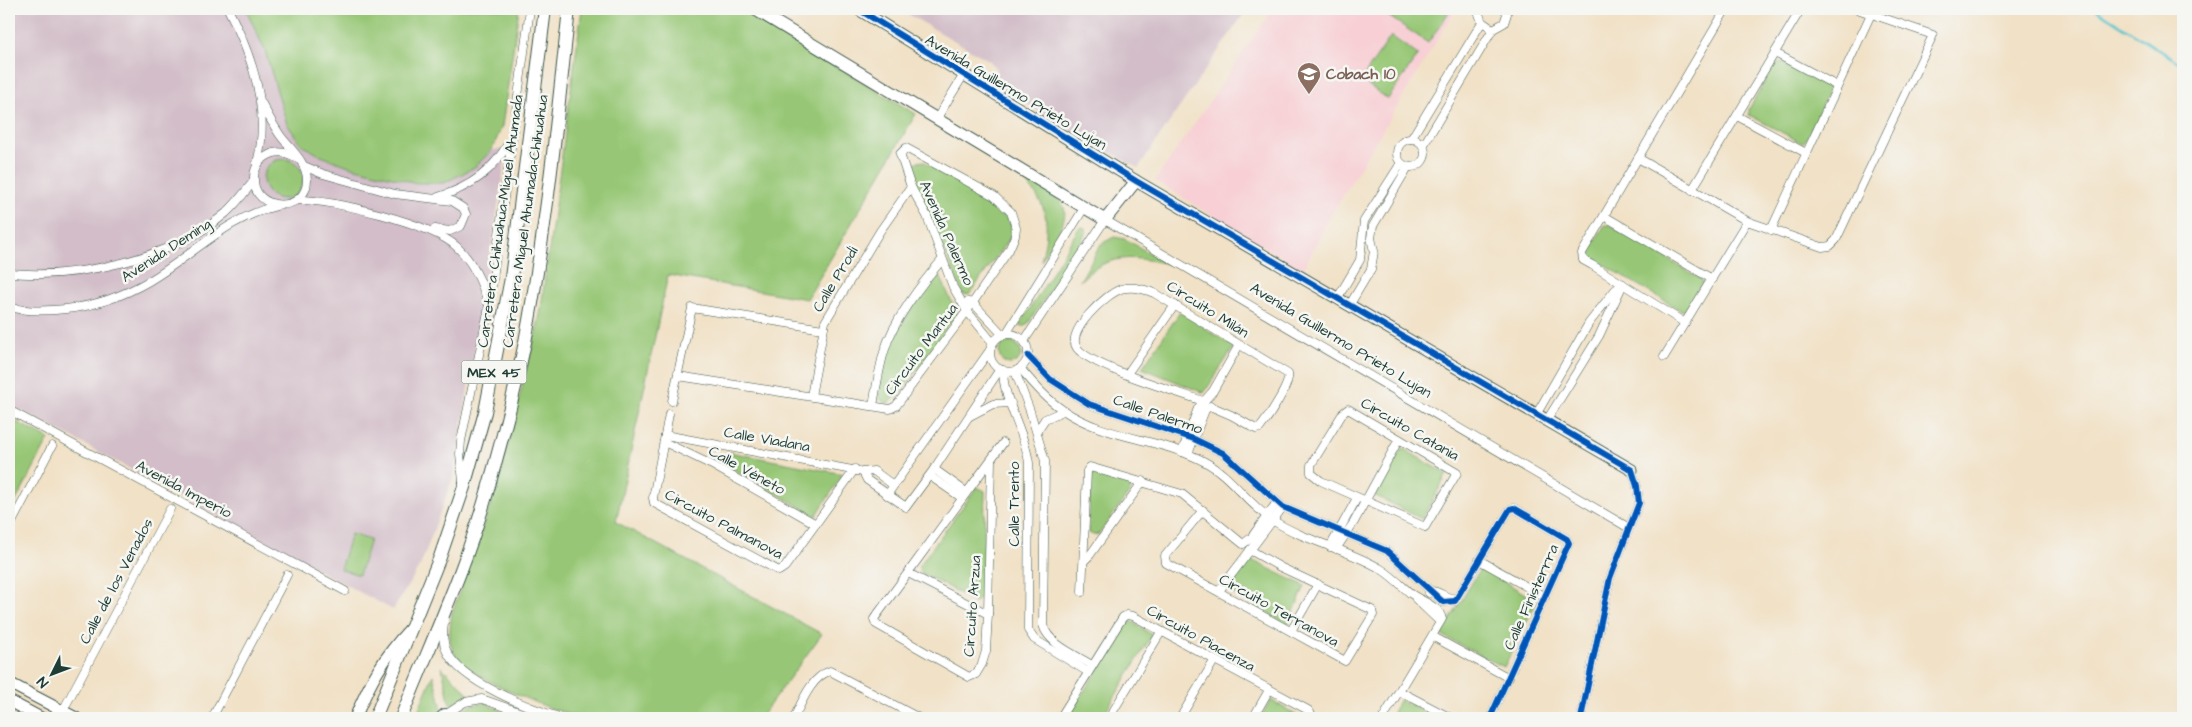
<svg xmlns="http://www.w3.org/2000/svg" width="2192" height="727" viewBox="0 0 2192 727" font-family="'Architects Daughter',sans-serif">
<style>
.built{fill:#f7cfd4}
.industrial{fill:#d2bdc8}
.green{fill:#97c776;stroke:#5b8255}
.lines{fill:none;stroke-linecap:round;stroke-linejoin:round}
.stream{stroke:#58c5cf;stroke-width:2.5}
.street-casing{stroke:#3e564a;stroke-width:9}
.secondary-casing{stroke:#3e564a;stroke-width:13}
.primary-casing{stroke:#3e564a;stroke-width:14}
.street{stroke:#fff;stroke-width:8}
.secondary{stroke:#fff;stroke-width:11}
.primary{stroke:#fff;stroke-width:12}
.cycleway-casing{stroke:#f6f6f2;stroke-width:9}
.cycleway{stroke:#0057b8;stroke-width:6}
.labels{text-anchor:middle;stroke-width:5;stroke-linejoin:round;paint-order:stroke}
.shield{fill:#f6f6f2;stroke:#60746d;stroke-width:1}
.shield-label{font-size:14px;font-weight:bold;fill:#1f3d34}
.education-label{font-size:15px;font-weight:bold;fill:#785e54;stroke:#f6f6f2;text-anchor:start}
.street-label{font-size:15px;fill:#1f3d34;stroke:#f6f6f2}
</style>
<rect width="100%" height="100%" fill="#f6f6f2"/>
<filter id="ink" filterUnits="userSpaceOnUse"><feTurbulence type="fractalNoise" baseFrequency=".02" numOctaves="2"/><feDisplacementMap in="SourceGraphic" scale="10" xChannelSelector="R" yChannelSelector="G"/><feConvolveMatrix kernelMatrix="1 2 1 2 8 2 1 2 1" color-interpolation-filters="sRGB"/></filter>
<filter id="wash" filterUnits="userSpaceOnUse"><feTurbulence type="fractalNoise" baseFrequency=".0096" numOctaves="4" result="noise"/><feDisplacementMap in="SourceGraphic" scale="20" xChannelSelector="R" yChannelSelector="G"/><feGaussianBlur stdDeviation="1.12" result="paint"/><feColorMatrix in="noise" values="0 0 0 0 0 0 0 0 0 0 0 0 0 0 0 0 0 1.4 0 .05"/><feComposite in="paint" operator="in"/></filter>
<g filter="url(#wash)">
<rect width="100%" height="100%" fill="#f1e1c6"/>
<polygon class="built" points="1273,9 1456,9 1327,222 1303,270 1155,181"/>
<g class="industrial">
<polygon points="9,9 246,9 265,51 287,124 301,144 321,156 352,167 417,183 444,183 475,167 492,150 507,150 454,475 421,564 393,610 9,404"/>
<polygon points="899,9 1247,9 1138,168 999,88 997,70 990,61"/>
</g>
<g class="green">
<polygon points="246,9 519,9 502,126 492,150 475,167 444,183 417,183 352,167 321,156 301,144 287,124 265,51"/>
<path d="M582,9H740L916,114L807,299L668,275L616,522L822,634L760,718H583C557,713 467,678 455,654C447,640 450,628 452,613L498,484L540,315Z"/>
<polygon points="1378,9 1451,9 1428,43"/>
<polygon points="1391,36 1418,55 1388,99 1361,80"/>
<polygon points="1782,62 1825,85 1829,90 1806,140 1802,143 1749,115 1749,109 1776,63"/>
<circle cx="283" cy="179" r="20"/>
<polygon points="923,161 1001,209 1011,222 1011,236 969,295 963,294 911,172 913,163"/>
<path d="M1016,174C1033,182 1071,195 1064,219C1060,234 1048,248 1041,261C1051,222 1049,201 1016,174Z"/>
<polygon points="1605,225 1610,225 1701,279 1703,282 1685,311 1680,310 1591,257 1588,252"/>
<path d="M1083,227L1087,230L1076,252L1027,325L1021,327L1020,323C1042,293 1059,260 1079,228Z"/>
<path d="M1114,237L1125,239L1168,264C1133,256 1107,253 1080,281L1101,244Z"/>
<polygon points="939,274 957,313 900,394 888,403 882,401 878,395 890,342 933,275"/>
<polygon points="1180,312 1234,347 1204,393 1142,368"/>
<circle cx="1010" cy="353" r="11"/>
<polygon points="9,418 49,439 9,514"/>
<polygon points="1402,448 1447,474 1422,519 1374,495"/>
<polygon points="729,452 843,474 816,516 722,463 722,457"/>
<polygon points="1095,472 1129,483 1131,490 1099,534 1093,535 1089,533 1090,476"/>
<polygon points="977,487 985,491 983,595 975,602 920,572 919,566"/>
<polygon points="351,534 370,540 359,575 340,569"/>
<polygon points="1249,559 1305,586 1288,625 1227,590"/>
<polygon points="1481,568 1537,601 1504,667 1441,635"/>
<polygon points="1131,621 1152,635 1102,718 1067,718 1066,717 1103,663 1100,656 1125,623"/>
<polygon points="442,667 469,694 450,705"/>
<polygon points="433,675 441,704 441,714 437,718 415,718"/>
<polygon points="1400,699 1437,718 1390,718"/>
<polygon points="1271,700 1301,718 1260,718"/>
<path d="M484,703L517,718H453C462,708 471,704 484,703Z"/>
</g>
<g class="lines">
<polyline class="stream" points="2095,9 2183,65"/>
</g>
</g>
<g filter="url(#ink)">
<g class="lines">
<g class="street-casing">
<g id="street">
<path d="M228,9C252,55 271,111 257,163"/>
<polyline points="1481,9 1479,14 1482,22 1493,29 1504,23 1507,14 1505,9"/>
<polyline points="1775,53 1837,86"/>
<path d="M261,102C267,113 273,125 280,135C290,149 307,162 307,180C307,214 252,212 254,178C254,169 259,160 267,156C278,149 288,153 299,159"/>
<polyline points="1737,116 1806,153"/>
<polyline points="937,118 963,76"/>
<polyline points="1411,139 1482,22"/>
<circle cx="1411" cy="153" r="14"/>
<polyline points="1423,146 1493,29"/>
<polyline points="1638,158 1747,221 1822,247 1830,246 1836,240 1933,35 1857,9"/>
<polyline points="304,166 323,174 395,194 452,201 463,208 466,214 461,226 450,231 435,229"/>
<polyline points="1692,190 1801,9"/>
<path d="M438,197C471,187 493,171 509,142"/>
<path d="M298,200C332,199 433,224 457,247C473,262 482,282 488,303"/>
<polyline points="1604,216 1712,279"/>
<polyline points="1771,230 1871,14"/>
<path d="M9,273C78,279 172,259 226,213C236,204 245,192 253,182"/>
<polyline points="1337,299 1360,260 1364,221 1401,163"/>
<polyline points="968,302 973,303 1003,335"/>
<polyline points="1349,306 1371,269 1374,251 1371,238 1373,226 1408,167"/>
<path d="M9,307C27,312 47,311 66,309C95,306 123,296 149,281C192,256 226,218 276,206"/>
<polyline points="1685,323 1592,265 1583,260 1582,253 1726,9"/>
<polyline points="1006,334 1084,208"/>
<circle cx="1009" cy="353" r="19"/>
<polyline points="1024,341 1105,220 1629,528"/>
<polyline points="1028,356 1050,379 1089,404 1194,439 1223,453 1283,507 1387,551 1443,602 1455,601 1510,509 1514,508 1567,539 1569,543 1490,718"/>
<polyline points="1664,357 1747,221"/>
<path d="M1020,368C1033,383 1046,399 1063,410C1105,439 1161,438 1205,462C1232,476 1248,505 1274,521C1307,542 1348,549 1381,569C1392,576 1401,585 1410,593C1420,601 1439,605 1442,619L1383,718"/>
<path d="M1003,370C1003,401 1025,431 1029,463L1028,630L1034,639L1088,672"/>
<path d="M1015,371L1030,411L1045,461L1043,625C1048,644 1076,655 1092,665"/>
<polyline points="1127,374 1175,305"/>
<polyline points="678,376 890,409 896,406 967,311 1009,250 1015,236 1016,228 1011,212 994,196 906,148 900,154 911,187 927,216 953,287 967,311 993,343"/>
<polyline points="811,396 825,322 880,231 911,187"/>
<polyline points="672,401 692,308 823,329"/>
<path d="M873,406C876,388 879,369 884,352C893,321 921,284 942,260"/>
<polygon points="1348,409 1457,473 1425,527 1321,481 1311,473 1311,465 1343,413"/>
<polyline points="9,410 345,591"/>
<polyline points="669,414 653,498 654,503 779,571 785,567 855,469"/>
<polyline points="1536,415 1589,323 1615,290 1623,284"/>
<polyline points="970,416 993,404 1011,403"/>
<polyline points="1547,420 1599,336 1623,284"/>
<polyline points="1037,431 1045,419 1063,411"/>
<polyline points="665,435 863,472 874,471 893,485"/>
<polyline points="664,442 714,466 816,524"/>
<polyline points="1182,452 1198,408 1213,391 1239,345"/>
<path d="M1188,454L1205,410L1210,406L1231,415L1256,429L1260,428C1267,419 1291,384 1288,374L1154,293C1144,289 1132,286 1121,289C1106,294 1065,332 1077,348C1091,367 1178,392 1203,401"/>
<polyline points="991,460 988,614 986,651 982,664 976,674 969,677 876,624 874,619 1003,443"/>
<polyline points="934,469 966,492"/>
<polyline points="863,472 867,480 906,507 934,469 1000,369"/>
<polyline points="930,476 962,498"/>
<polyline points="463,481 460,454 461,441 489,307 530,9"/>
<polyline points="887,495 990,350"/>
<polyline points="1203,510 1165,556 1166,563 1345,661 1373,615 1372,610 1280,567 1250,550"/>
<polyline points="9,528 52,446"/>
<polyline points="1330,547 1357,498"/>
<polyline points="1336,549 1354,522 1399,439"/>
<polyline points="1479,560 1545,597"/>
<polyline points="1084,561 1090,555 1143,481"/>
<polyline points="908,573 988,614"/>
<polyline points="1219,591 1283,507"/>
<polyline points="1082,592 1087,471 1090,467 1182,494 1243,544 1251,538 1277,502"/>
<path d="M1429,593L1431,591C1441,591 1447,600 1456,598"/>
<polyline points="1416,599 1440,622"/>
<path d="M444,622C443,632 442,642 447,652C461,682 531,709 562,718"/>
<polyline points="1291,631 1318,584"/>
<polyline points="1432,636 1509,678"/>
<polyline points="1399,691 1451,718"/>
<polyline points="445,715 465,702 482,699 536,718"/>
<polyline points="59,718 170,509"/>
<polyline points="212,718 287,575"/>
<path d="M794,718C802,702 811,677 830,671L919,718"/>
<polyline points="1060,718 1123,617 1127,615 1133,616 1308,710 1311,714 1310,718"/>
<polyline points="1109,718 1161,632"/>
<polyline points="1180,718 1214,661"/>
<polyline points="1253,718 1269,690"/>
<polyline points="1581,718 1610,578 1639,503 1637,486 1632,470"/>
</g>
</g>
<g class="secondary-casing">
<g id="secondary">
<polyline points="754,9 1105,220 1136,181"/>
<polyline points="858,9 1136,181 1632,470"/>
<polyline points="9,683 76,718"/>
<polyline points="9,701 41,718"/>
<path d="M355,718C370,682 383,658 410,629"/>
</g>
</g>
<g class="primary-casing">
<g id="primary">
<polyline points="375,718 440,557 464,487 485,412 511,278 545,9"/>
<path d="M401,718C431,642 466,567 488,489C502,440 515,391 525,342C546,232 557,120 569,9"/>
<polyline points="442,718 445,715"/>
</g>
</g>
<use href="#street" class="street"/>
<use href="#secondary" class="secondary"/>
<use href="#primary" class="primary"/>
<g class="cycleway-casing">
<g id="cycleway">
<polyline points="858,9 1136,181 1632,470 1637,486 1639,503 1610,578 1581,718"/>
<polyline points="1028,356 1050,379 1089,404 1194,439 1223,453 1283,507 1387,551 1443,602 1455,601 1510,509 1514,508 1567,539 1569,543 1490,718"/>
</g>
</g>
<use href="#cycleway" class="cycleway"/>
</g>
</g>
<defs>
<g id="school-pin" transform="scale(1.25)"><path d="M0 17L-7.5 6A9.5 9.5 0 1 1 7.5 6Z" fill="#8d6e63" stroke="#f6f6f2"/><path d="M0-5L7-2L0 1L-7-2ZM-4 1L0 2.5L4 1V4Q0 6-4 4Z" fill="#fff"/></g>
</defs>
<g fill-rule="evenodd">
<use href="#school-pin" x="1309" y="74"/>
</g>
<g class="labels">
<rect class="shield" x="461.5" y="360.5" width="65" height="23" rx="4"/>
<g class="shield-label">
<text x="494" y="377">MEX 45</text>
</g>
<g class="education-label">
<text x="1326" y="79">Cobach 10</text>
</g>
<g class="street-label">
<text transform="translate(1016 92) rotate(31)" y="5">Avenida Guillermo Prieto Lujan</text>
<text transform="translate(500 221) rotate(-82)" y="5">Carretera Chihuahua-Miguel Ahumada</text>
<text transform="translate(525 221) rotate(-82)" y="5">Carretera Miguel Ahumada-Chihuahua</text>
<text transform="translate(947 233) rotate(66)" y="5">Avenida Palermo</text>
<text transform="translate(166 250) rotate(-33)" y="5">Avenida Deming</text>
<text transform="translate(835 279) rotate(-59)" y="5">Calle Prodi</text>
<text transform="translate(1208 309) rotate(32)" y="5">Circuito Milán</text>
<text transform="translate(1341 340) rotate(31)" y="5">Avenida Guillermo Prieto Lujan</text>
<text transform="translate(921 349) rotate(-53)" y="5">Circuito Mantua</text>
<text transform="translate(1158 414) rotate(19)" y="5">Calle Palermo</text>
<text transform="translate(1410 429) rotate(30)" y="5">Circuito Catania</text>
<text transform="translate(767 439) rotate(10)" y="5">Calle Viadana</text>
<text transform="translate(747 470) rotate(29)" y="5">Calle Véneto</text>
<text transform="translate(184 489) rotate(28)" y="5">Avenida Imperio</text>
<text transform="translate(1014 504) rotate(-90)" y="5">Calle Trento</text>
<text transform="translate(724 524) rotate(28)" y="5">Circuito Palmanova</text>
<text transform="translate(116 581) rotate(-62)" y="5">Calle de los Venados</text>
<text transform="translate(1531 597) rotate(-66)" y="5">Calle Finisterrra</text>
<text transform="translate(972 606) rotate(-86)" y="5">Circuito Arzua</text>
<text transform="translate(1279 610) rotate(29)" y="5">Circuito Terranova</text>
<text transform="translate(1201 638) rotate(29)" y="5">Circuito Piacenza</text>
</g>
</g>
<rect width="2192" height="727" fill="none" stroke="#f6f6f2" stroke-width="30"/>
<g transform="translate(52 674) rotate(228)" stroke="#f6f6f2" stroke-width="4" paint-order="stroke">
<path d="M0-4L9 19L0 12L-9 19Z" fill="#1f3d34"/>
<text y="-8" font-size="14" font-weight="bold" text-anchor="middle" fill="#1f3d34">N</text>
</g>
</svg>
